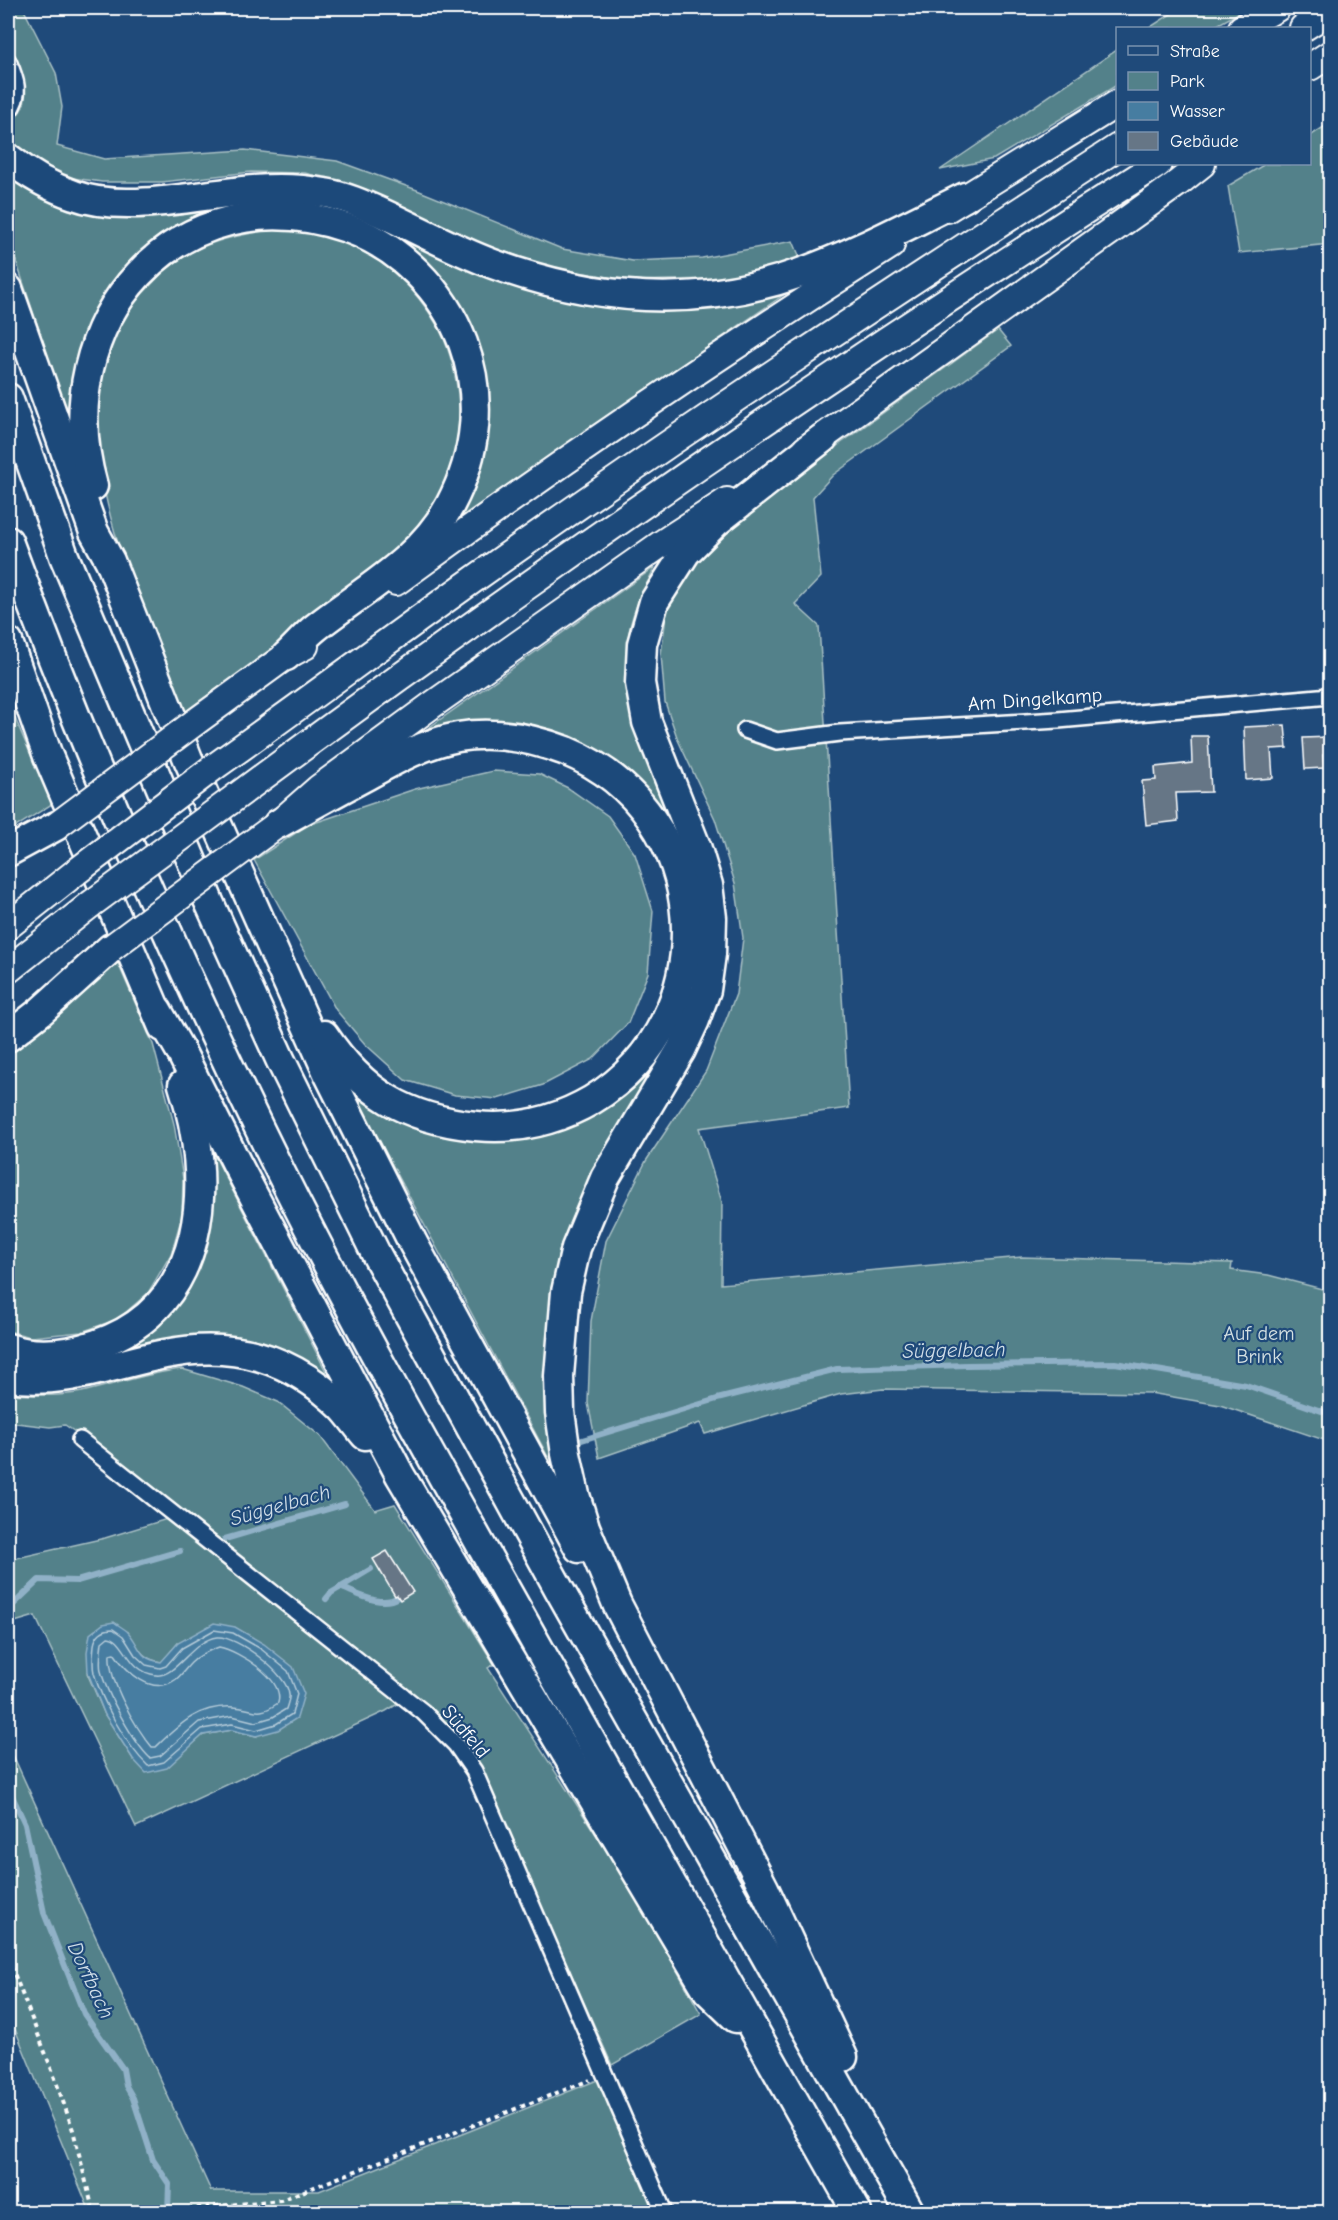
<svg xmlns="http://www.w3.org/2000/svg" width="1338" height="2220" viewBox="0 0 1338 2220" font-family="'Comic Neue',sans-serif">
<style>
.green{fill:#53818a;stroke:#a9c0c4;stroke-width:1.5;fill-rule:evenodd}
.water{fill:#467da1;stroke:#90b1c7;stroke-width:1.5}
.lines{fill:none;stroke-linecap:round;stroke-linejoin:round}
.shore{stroke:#b5cbd9;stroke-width:1.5}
.stream{stroke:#90b1c7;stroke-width:6}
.building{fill:#667686;stroke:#fff;stroke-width:1.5}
.minor-casing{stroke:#fff;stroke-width:20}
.trunk-casing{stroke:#fff;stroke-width:30}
.motorway-casing{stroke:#fff;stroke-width:33}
.path{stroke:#fff;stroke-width:4;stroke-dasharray:4.5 4.5;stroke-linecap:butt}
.minor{stroke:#1f4a7a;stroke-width:15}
.trunk{stroke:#1f4a7a;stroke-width:26}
.motorway{stroke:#1f4a7a;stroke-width:28}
.trunk-bridge-casing{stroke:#fff;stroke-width:30;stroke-linecap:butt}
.trunk-bridge{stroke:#1f4a7a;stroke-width:26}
.labels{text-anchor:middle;stroke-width:4.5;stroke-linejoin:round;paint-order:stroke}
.street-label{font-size:20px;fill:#fff;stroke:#1f4a7a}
.park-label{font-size:20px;fill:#d4e0e2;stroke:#1f4a7a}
.water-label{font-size:21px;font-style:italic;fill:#d1dee8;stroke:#1f4a7a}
</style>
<rect width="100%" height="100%" fill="#1f4a7a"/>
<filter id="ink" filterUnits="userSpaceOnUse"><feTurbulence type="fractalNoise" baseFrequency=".0167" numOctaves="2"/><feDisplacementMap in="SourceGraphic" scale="12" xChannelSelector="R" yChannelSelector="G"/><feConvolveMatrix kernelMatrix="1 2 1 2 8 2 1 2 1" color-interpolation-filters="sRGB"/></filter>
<g filter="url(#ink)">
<g class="green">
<path d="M8,8H23L56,73L62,107L57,146L104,159L245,150L337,161L417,190L562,249L633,261L702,258L793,241L801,260L753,274L710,279L633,281L548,267L475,241L365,189L305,173L251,172L162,182H102L65,177L30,158L8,138V126C43,91 15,83 8,46C5,34 8,19 8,8Z"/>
<polygon points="1180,8 1247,8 1212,28 1149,28"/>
<polygon points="1117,50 1117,85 994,159 940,170"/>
<polygon points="1330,123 1330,244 1239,253 1228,186 1265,164 1310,164 1310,136"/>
<polygon points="8,172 34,190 293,198 356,213 520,284 801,283 462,516 460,514 475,481 460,313 317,208 132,264 106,295 85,334 73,378 69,419 8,237"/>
<path d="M278,229C293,231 308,232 323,236C373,249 411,281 437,325C449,346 455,370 458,394C466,468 428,522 377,572C355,592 324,610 300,628C261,656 222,685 183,713C137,595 36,399 146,290C154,282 162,272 172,265C202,241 241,234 278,229Z"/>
<polygon points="998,330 1011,346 833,475 813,497 821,577 795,604 819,626 849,1108 699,1128 722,1202 721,1284 1022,1257 1232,1263 1231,1270 1268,1275 1330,1291 1330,1442 1220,1405 1150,1393 883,1389 841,1394 705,1434 700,1423 599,1458 588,1403 591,1321 606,1241 646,1161 706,1071 736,994 743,938 735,883 715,819 678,740 665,702 661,654 668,602 682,573 726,526"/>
<path d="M655,567C644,589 630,615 628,640C624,669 627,698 635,726C659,811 715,870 700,967C690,1032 645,1089 611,1144C604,1156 595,1168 588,1181C555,1250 542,1342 550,1418C553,1439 557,1460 561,1481L353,1091C364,1099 375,1109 387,1115C440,1141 492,1147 549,1129C773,1059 728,735 497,724C473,723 448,729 425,734L424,731Z"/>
<polygon points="8,702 52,804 8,832"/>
<polygon points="493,771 539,774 568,788 608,816 635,854 653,911 648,973 628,1023 593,1059 543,1085 497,1099 455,1095 405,1080 365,1044 336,1010 254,860 308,825 415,789"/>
<polygon points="117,961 153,1044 174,1124 183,1179 182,1216 171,1254 148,1293 118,1319 81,1332 31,1337 8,1331 8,1047"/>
<polygon points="208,1143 331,1381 150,1349 8,1364 176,1303 196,1273 208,1228"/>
<path d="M182,1369L243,1387L278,1402L320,1436L375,1510L395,1504L494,1664L488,1668L634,1893L701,2014L612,2065L478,1766L446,1722L411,1696L386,1711L136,1827L35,1616L8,1624V1560L105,1538L167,1519L209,1554L221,1551L101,1450L65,1425L50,1427L8,1422V1394C32,1395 57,1397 82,1392C116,1384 148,1373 182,1369ZM128,1632C138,1648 142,1660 162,1662L178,1643L256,1736L232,1730L203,1735L187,1749L133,1759L105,1715L87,1673Z"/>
<polygon points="8,1744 211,2191 319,2191 600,2079 657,2212 90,2212 8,2012"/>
</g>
<path class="water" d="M114,1622C118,1625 123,1628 127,1631C141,1645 137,1659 161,1662L178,1643L214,1623L235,1627L264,1644L293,1667L304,1694L297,1718L278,1730L256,1736L232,1730L203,1735L167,1768L146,1773L133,1759L105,1715L88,1673L87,1652L90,1634L103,1624Z"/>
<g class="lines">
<g class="shore">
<path d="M113,1629L123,1636L135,1655L146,1665L160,1668L166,1666L182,1648L214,1630L233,1633L261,1649L288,1671L297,1694L292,1714L276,1724L256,1730L232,1724L202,1729L164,1762L148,1766C126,1745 102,1702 94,1673C92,1664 93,1654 94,1645C96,1634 103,1629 113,1629Z"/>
<path d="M108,1637C125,1638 127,1672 156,1675C176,1678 192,1640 217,1637C236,1635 289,1675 289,1695C290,1699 287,1705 286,1709L273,1717L256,1722L232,1716L199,1722L160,1756L150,1758C133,1742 107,1694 101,1671C99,1662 101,1651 102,1642Z"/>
<path d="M219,1647C239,1651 285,1679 278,1703C257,1718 254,1708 233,1707C198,1705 179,1725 156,1747H152C135,1727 108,1680 110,1654L114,1653C126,1671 151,1697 175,1680C181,1676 185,1669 191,1663C198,1656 210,1650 219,1647Z"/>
</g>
<g class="stream">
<polyline points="582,1440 717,1399 837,1369 967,1365 1115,1363 1246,1385 1330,1414"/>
<polyline points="225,1539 345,1504"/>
<path d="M340,1587C358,1594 381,1608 398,1597"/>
<polyline points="326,1599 331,1593 371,1569"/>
<polyline points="8,1603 15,1603 39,1580 77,1581 180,1551"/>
<polyline points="8,1787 25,1824 44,1913 84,2014 123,2069 126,2086 133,2098 153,2160 169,2184 168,2212"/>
</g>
</g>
<g class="building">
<polygon points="1285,725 1287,748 1271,749 1273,778 1246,780 1244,727"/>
<polygon points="1191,736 1208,736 1211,792 1176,793 1178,821 1146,825 1142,781 1156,780 1155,767 1192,763"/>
<polygon points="1330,737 1330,755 1323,755 1324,768 1305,769 1303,738"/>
<polygon points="387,1551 413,1592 400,1600 397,1595 395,1596 373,1559"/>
</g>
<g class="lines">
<g class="minor-casing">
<g id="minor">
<path d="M8,61C16,79 22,95 8,112"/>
<polyline points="745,730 777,741 840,733 1058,720 1330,696"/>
<polyline points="80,1440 423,1712 456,1745 474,1771 664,2212"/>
</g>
</g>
<g class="trunk-casing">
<g id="trunk">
<polyline points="1242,28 1277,8"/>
<polyline points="1303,28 1330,11"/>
<polyline points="1310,67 1330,54"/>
<polyline points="947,209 1118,103"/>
<polyline points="806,449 1178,183 1202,164"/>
<path d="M396,582C557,464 723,352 891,245"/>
<polyline points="194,723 286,656 305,646"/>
<path d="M214,767C300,706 386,642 473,580C684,430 900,288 1118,147"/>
<path d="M229,802C530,578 841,365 1158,164"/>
<polyline points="248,846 278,824 319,788 432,705 661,544 727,501"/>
<polyline points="8,926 76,872"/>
<polyline points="8,970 91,904"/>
</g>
</g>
<g class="motorway-casing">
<g id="motorway">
<path d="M8,158C27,173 50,187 74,195C125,214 200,194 254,190C277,188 303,189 325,193C344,196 364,205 382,213C419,230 455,250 493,264C594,301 696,310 800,273C857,253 911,223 965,197"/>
<polyline points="8,289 94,532 110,561 188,759 328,1073 413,1243 579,1548"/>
<polyline points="8,398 64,556 209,902 280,1059 376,1254 559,1589 910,2212"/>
<polyline points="823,438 716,522 686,552 654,602 642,644 640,683 647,722 697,849 708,885 712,918 711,954 706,990 695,1020 681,1050 605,1178 576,1248 566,1292 559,1376 560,1412 566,1454 575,1495 585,1527 617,1604 764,1888 843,2057"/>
<path d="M93,486C46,322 178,170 347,228C400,247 443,290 463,343C483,398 477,454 450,505C420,561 363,590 315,628C305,636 296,647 286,656"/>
<path d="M8,541C87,756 179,967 281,1173C362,1336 453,1495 542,1654C647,1840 751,2027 857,2212"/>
<polyline points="8,642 48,756 163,1027"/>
<path d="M278,824C307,808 336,792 366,776C395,760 425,743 458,737C494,731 532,738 566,751C715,812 727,1018 592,1100C556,1121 517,1130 476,1126C406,1119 363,1093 324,1035"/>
<polyline points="8,852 56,826"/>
<polyline points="157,1010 180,1050 236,1162 400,1475 708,1991 736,2018"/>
<polyline points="8,1037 40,1012 111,948"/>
<path d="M8,1348C37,1358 68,1354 97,1344C209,1306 214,1180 183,1085"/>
<path d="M8,1377C66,1385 110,1365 165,1354C234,1340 292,1358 342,1407C350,1415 357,1426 365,1435"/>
</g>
</g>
<g class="path">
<polyline points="8,1958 52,2070 73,2130 93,2210"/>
<polyline points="8,2210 153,2212 281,2200 590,2080"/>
</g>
<use href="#minor" class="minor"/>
<use href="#trunk" class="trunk"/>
<use href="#motorway" class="motorway"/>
<g class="trunk-bridge-casing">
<g id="trunk-bridge">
<polyline points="56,826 194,723"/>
<polyline points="76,872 214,767"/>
<polyline points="91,904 229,802"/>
<polyline points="111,948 248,846"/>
</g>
</g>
<use href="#trunk-bridge" class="trunk-bridge"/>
</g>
</g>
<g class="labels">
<g class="street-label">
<text transform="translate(1035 699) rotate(-4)" y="7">Am Dingelkamp</text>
<text transform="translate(466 1731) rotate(50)" y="7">Südfeld</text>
</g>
<g class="park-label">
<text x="1259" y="1340">Auf dem<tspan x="1259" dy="23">Brink</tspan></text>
</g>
<g class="water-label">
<text transform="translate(954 1350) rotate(-1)" y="7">Süggelbach</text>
<text transform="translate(280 1505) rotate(-16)" y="7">Süggelbach</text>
<text transform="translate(91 1980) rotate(65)" y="7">Dorfbach</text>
</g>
</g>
<rect width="1338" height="2220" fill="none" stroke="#1f4a7a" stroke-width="30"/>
<rect x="15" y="15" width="1308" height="2190" fill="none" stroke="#fff" stroke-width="2" filter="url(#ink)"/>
<rect x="1116" y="27" width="195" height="138" fill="#1f4a7a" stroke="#7992af" stroke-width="1.5"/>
<rect x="1128" y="46" width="30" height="9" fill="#1f4a7a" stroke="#7992af" stroke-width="1.5"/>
<text x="1170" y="57" font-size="18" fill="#ffffff">Straße</text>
<rect x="1128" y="72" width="30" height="18" fill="#53818a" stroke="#7992af" stroke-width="1.5"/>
<text x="1170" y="87" font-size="18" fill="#ffffff">Park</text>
<rect x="1128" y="102" width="30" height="18" fill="#467da1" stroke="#7992af" stroke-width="1.5"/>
<text x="1170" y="117" font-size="18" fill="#ffffff">Wasser</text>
<rect x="1128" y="132" width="30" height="18" fill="#667686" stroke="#7992af" stroke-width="1.5"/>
<text x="1170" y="147" font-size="18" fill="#ffffff">Gebäude</text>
</svg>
